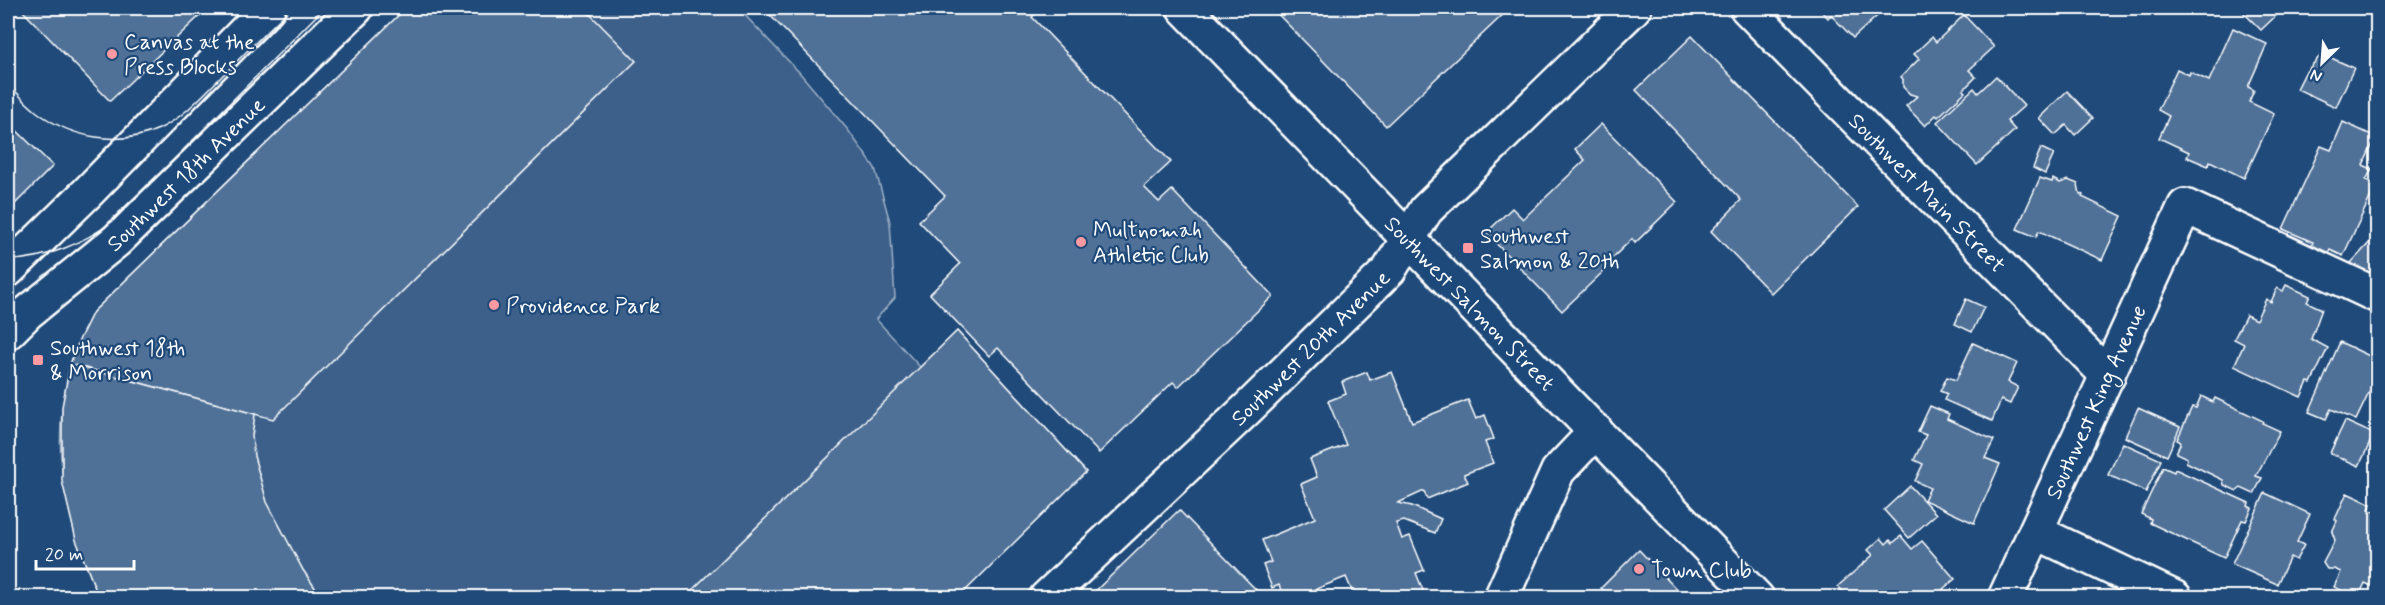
<svg xmlns="http://www.w3.org/2000/svg" width="2385" height="605" viewBox="0 0 2385 605" font-family="Mynerve,sans-serif">
<style>
.green{fill:#3c618b;stroke:#9eb0c5;stroke-width:1.5}
.building{fill:#507197;stroke:#fff;stroke-width:1.5}
.lines{fill:none;stroke-linecap:round;stroke-linejoin:round}
.street-casing{stroke:#fff;stroke-width:38}
.secondary-casing{stroke:#fff;stroke-width:38}
.street{stroke:#1f4a7a;stroke-width:33}
.secondary{stroke:#1f4a7a;stroke-width:33}
.tram{stroke:#fff;stroke-width:1.5}
.poi-dot{fill:#ff9aa2;stroke:#1f4a7a;stroke-width:2}
.labels{text-anchor:middle;stroke-width:4.5;stroke-linejoin:round;paint-order:stroke}
.poi-label{font-size:22px;fill:#fff;stroke:#1f4a7a;text-anchor:start}
.street-label{font-size:22px;fill:#fff;stroke:#1f4a7a}
</style>
<rect width="100%" height="100%" fill="#1f4a7a"/>
<filter id="ink" filterUnits="userSpaceOnUse"><feTurbulence type="fractalNoise" baseFrequency=".0167" numOctaves="2"/><feDisplacementMap in="SourceGraphic" scale="12" xChannelSelector="R" yChannelSelector="G"/><feConvolveMatrix kernelMatrix="1 2 1 2 8 2 1 2 1" color-interpolation-filters="sRGB"/></filter>
<g filter="url(#ink)">
<path class="green" d="M406,8H738L799,72L848,130L875,168L890,222L895,298L876,319L920,367L957,331L1086,472L958,597H99C56,498 42,412 93,312Z"/>
<g class="building">
<polygon points="20,8 208,8 110,101"/>
<polygon points="406,8 584,8 636,61 273,419 70,364 80,338 93,312"/>
<polygon points="763,8 1042,8 1032,17 1171,162 1144,187 1159,202 1172,190 1273,296 1178,387 1173,382 1099,453 998,348 989,356 930,294 960,264 919,221 945,196"/>
<polygon points="1272,8 1510,8 1386,126"/>
<polygon points="1818,8 1886,8 1853,38 1831,15 1828,18"/>
<polygon points="2239,8 2284,8 2261,30"/>
<polygon points="1964,15 1994,47 1969,70 1976,77 1963,90 1965,92 1938,117 1936,115 1925,126 1906,106 1917,96 1910,94 1903,87 1903,79 1901,77 1919,59 1914,54 1932,37 1936,42"/>
<polygon points="2233,28 2267,44 2248,87 2254,90 2249,102 2274,114 2244,178 2210,161 2208,166 2187,157 2189,152 2159,138 2169,116 2158,110 2177,69 2189,75 2190,72 2209,81"/>
<polygon points="1692,36 1858,207 1771,293 1711,231 1741,200 1636,90"/>
<polygon points="2322,54 2354,68 2336,107 2297,89 2305,73"/>
<polygon points="1996,76 2024,106 2007,121 2015,130 1977,165 1937,122 1974,88 1978,93"/>
<polygon points="2067,91 2093,118 2075,135 2066,125 2055,135 2039,118"/>
<polygon points="8,122 53,166 8,211"/>
<polygon points="2343,122 2376,137 2363,165 2372,169 2366,180 2376,185 2343,256 2330,250 2328,254 2311,246 2313,242 2283,229 2321,146 2331,150"/>
<polygon points="1601,124 1677,202 1635,243 1632,239 1604,266 1606,269 1562,311 1486,233 1512,208 1523,219 1585,160 1575,149"/>
<polygon points="2041,148 2054,154 2045,174 2033,168"/>
<polygon points="2040,178 2052,182 2053,179 2060,183 2068,180 2078,184 2080,194 2083,195 2082,197 2122,216 2102,260 2039,231 2036,237 2017,229"/>
<polygon points="2373,239 2378,241 2378,265 2373,275 2350,264"/>
<polygon points="2286,285 2310,296 2307,302 2322,309 2311,339 2328,348 2311,383 2308,382 2301,397 2234,366 2244,344 2234,339 2246,315 2256,320 2266,299 2271,302 2277,288 2283,291"/>
<polygon points="1966,299 1984,307 1972,332 1955,324"/>
<polygon points="957,331 1086,472 958,598 684,598"/>
<polygon points="2340,342 2378,360 2378,374 2356,420 2331,409 2326,419 2309,412"/>
<polygon points="1973,343 2017,363 2008,382 2018,387 2010,404 2001,400 1992,421 1944,400 1947,394 1940,391 1947,377 1956,380"/>
<polygon points="70,364 255,414 252,436 254,456 267,502 303,570 322,598 99,598 76,540 62,481 62,407"/>
<polygon points="1367,372 1370,380 1392,372 1412,422 1468,400 1476,419 1485,415 1494,439 1485,442 1493,463 1464,474 1468,482 1427,499 1424,491 1398,503 1412,506 1441,519 1435,533 1404,521 1396,523 1402,539 1410,536 1424,570 1416,573 1426,598 1355,598 1346,577 1294,598 1284,598 1279,585 1272,588 1263,565 1271,562 1262,540 1315,518 1301,484 1317,477 1310,459 1346,445 1328,401 1346,394 1342,382"/>
<polygon points="2201,396 2213,402 2215,398 2263,421 2262,423 2280,431 2256,476 2262,478 2254,494 2241,488 2237,491 2224,485 2223,480 2186,462 2187,458 2176,453 2181,442 2177,440 2192,407 2196,408"/>
<polygon points="1930,406 1949,414 1947,419 1994,440 1985,458 2000,464 1974,523 1924,500 1930,488 1915,481 1923,464 1914,460 1926,435 1918,432"/>
<polygon points="2138,408 2180,427 2167,456 2125,437"/>
<polygon points="2345,421 2374,434 2359,466 2330,453"/>
<polygon points="2123,443 2161,460 2146,492 2108,475"/>
<polygon points="2163,467 2174,472 2175,469 2249,503 2248,506 2252,508 2246,521 2242,520 2224,558 2150,523 2151,519 2141,514"/>
<polygon points="1910,486 1936,514 1909,538 1884,510"/>
<polygon points="2265,493 2310,514 2297,542 2304,545 2296,560 2290,557 2277,584 2232,564"/>
<polygon points="2347,493 2371,504 2369,510 2378,513 2378,589 2365,583 2358,598 2334,587 2341,572 2334,569 2327,569 2323,563 2335,540 2332,532 2337,521 2335,519"/>
<polygon points="1179,510 1264,598 1088,598"/>
<polygon points="1901,536 1912,549 1922,541 1955,579 1943,589 1950,598 1848,598 1838,586 1873,555 1868,550 1881,538 1886,544 1890,540 1893,543"/>
<polygon points="1639,550 1685,598 1599,598 1605,592 1601,588"/>
</g>
<g class="lines">
<g class="street-casing">
<g id="street">
<path id="s1" d="M1747,8L2108,376"/>
<polyline points="2036,532 2175,598"/>
<path id="s2" d="M1046,598L1247,409L1389,270L1426,210L1634,8"/>
<polyline points="1501,598 1558,471 1596,431"/>
<path id="s3" d="M2005,598L2185,206L2378,296"/>
</g>
</g>
<g class="secondary-casing">
<g id="secondary">
<path id="s4" d="M1184,8L1757,598"/>
<polyline points="8,270 87,193 268,8"/>
<path id="s5" d="M8,332L27,313L116,241L356,8"/>
</g>
</g>
<use href="#street" class="street"/>
<use href="#secondary" class="secondary"/>
<g class="tram">
<path d="M8,83C17,93 26,104 37,112C71,138 119,147 159,129C184,117 203,95 222,76C245,53 268,30 291,8"/>
<path d="M8,260C44,260 84,243 113,221L324,8"/>
</g>
</g>
</g>
<g class="poi-dot">
<circle cx="112" cy="54" r="6"/>
<circle cx="1081" cy="242" r="6"/>
<rect x="1462" y="242" width="12" height="12" rx="3"/>
<circle cx="494" cy="305" r="6"/>
<rect x="32" y="354" width="12" height="12" rx="3"/>
<circle cx="1639" cy="569" r="6"/>
</g>
<g class="labels">
<g class="poi-label">
<text x="124" y="49">Canvas at the<tspan x="124" dy="25">Press Blocks</tspan></text>
<text x="1093" y="237">Multnomah<tspan x="1093" dy="25">Athletic Club</tspan></text>
<text x="1480" y="243">Southwest<tspan x="1480" dy="25">Salmon &amp; 20th</tspan></text>
<text x="506" y="313">Providence Park</text>
<text x="50" y="355">Southwest 18th<tspan x="50" dy="25">&amp; Morrison</tspan></text>
<text x="1651" y="577">Town Club</text>
</g>
<g class="street-label">
<text dy="8" stroke="none"><textPath href="#s5" startOffset="238">Southwest 18th Avenue</textPath></text>
<text dy="8" stroke="none"><textPath href="#s1" startOffset="258">Southwest Main Street</textPath></text>
<text dy="8" stroke="none"><textPath href="#s4" startOffset="411">Southwest Salmon Street</textPath></text>
<text dy="8" stroke="none"><textPath href="#s2" startOffset="364">Southwest 20th Avenue</textPath></text>
<text dy="8" stroke="none"><textPath href="#s3" startOffset="216">Southwest King Avenue</textPath></text>
</g>
</g>
<rect width="2385" height="605" fill="none" stroke="#1f4a7a" stroke-width="30"/>
<rect x="15" y="15" width="2355" height="575" fill="none" stroke="#fff" stroke-width="2" filter="url(#ink)"/>
<g transform="translate(2322 63) rotate(205)" stroke="#1f4a7a" stroke-width="4.5" paint-order="stroke">
<path d="M0-4.5L10 22L0 15L-10 22Z" fill="#ffffff"/>
<text y="-9" font-size="16" font-weight="bold" text-anchor="middle" fill="#ffffff">N</text>
</g>
<path d="M36 560v9h98v-9" fill="none" stroke="#ffffff" stroke-width="3"/>
<text x="45" y="560" font-size="18" fill="#ffffff" stroke="#1f4a7a" stroke-width="4.5" paint-order="stroke">20 m</text>
</svg>
